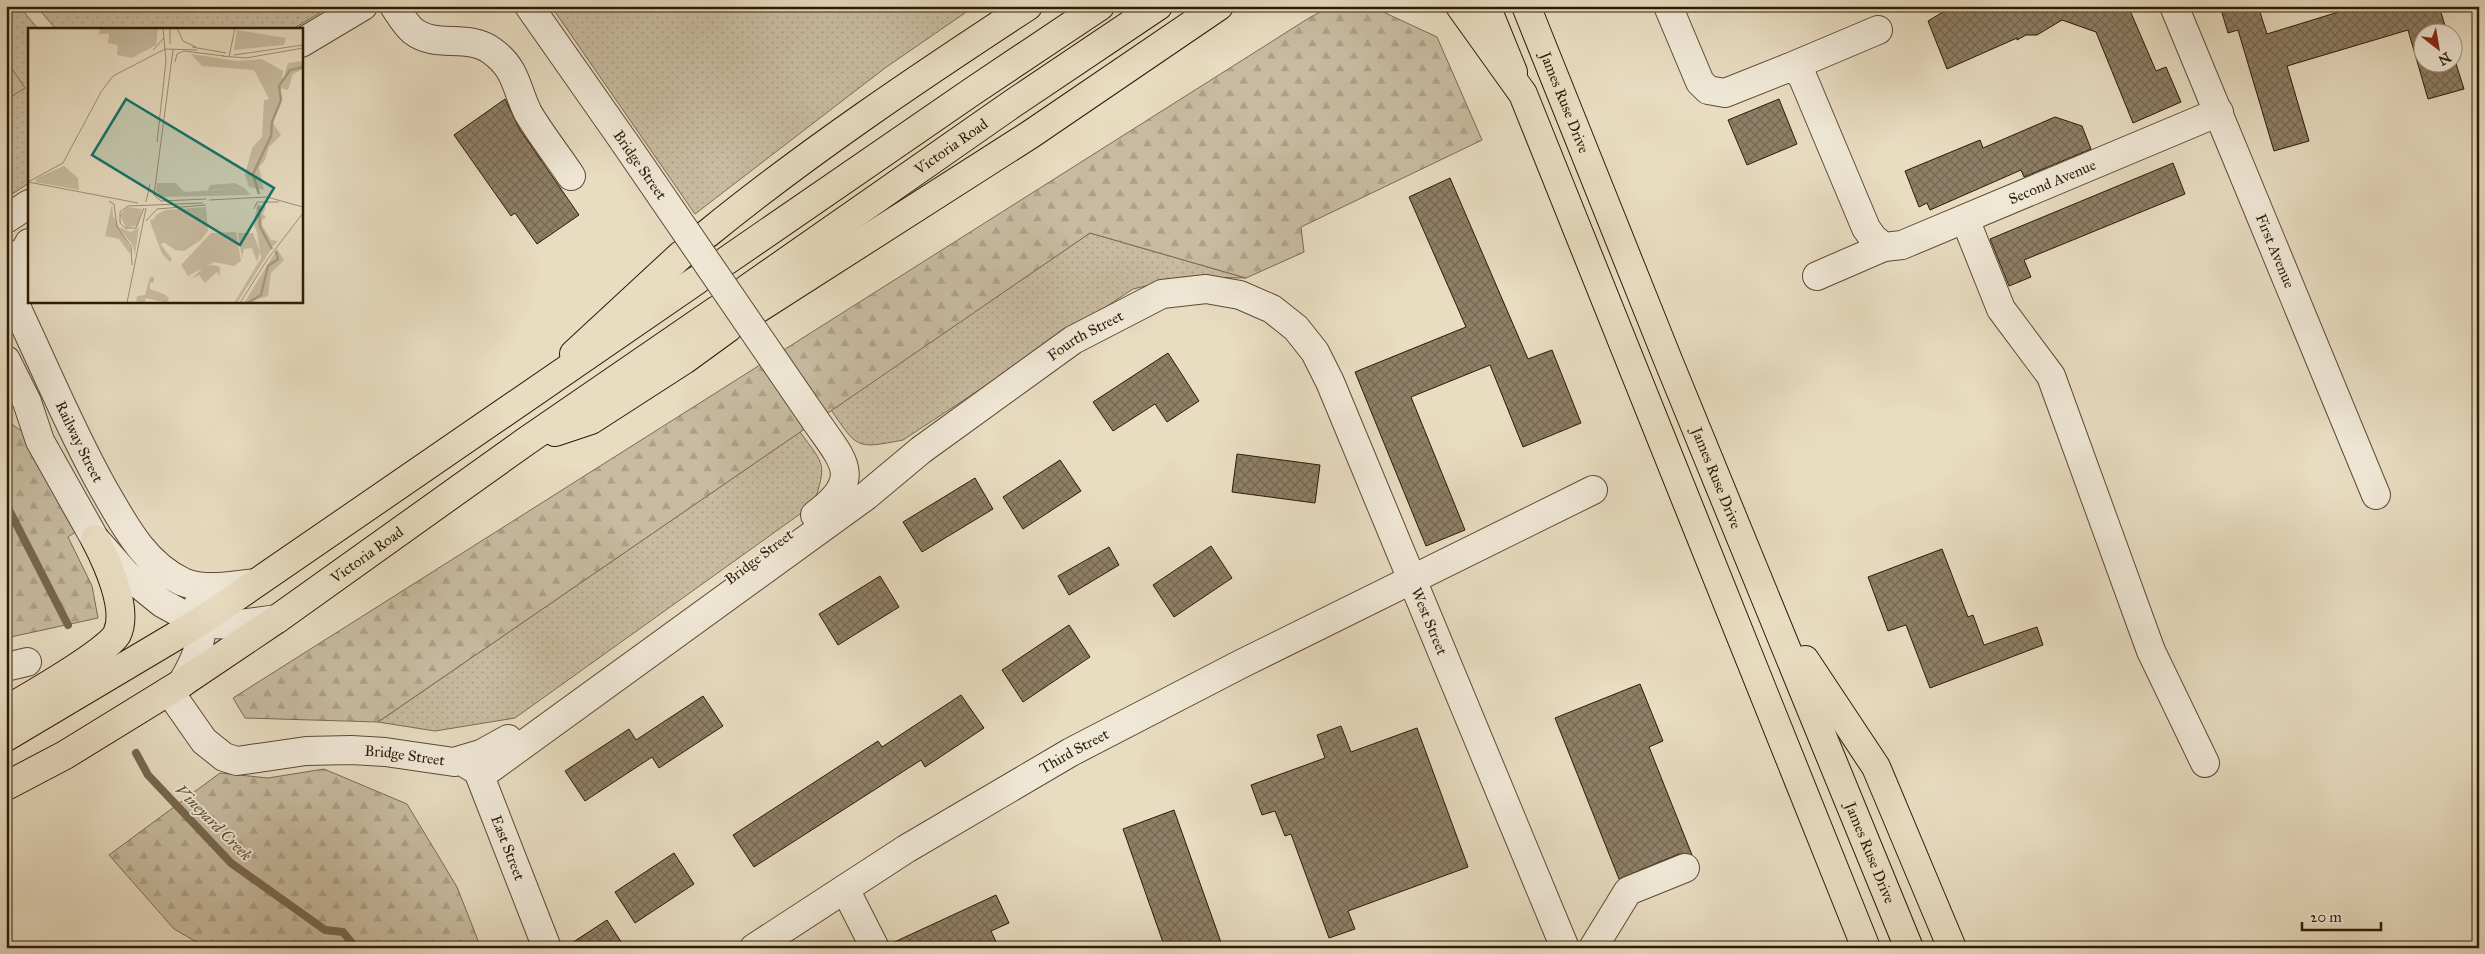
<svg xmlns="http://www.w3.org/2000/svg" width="2485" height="954" viewBox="0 0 2485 954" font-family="'IM FELL Great Primer',serif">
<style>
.grass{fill:url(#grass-dots);stroke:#7b6b53}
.forest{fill:url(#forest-firs);stroke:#7b6b53}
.park{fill:#c8bba1;stroke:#7b6b53}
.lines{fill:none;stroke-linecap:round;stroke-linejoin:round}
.stream{stroke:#78674f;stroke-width:8}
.building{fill:url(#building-cross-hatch);stroke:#2e1b05}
.minor-casing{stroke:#5c4b34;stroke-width:30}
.major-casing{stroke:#2e1b05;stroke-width:30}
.highway-casing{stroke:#2e1b05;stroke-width:30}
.minor{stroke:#f0e8d7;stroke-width:28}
.major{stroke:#e8dcc1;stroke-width:28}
.highway{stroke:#e8dcc1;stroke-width:28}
.minor-bridge-casing{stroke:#5c4b34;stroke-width:30;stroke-linecap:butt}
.minor-bridge{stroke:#f0e8d7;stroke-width:28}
.labels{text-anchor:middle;stroke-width:4;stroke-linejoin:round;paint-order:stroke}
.street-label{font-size:15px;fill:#2e1b05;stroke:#f0e8d7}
.water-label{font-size:16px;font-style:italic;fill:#5f4e37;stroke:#f0e8d7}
.inset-river{fill:none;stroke:#a99a81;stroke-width:2.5}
.inset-road{fill:none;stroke:#9e8f76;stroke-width:1}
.view{fill:#0f766e;fill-opacity:0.15;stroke:#0f766e;stroke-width:2.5}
.inset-edge{fill:none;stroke:#2e1b05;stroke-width:2.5}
</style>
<defs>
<pattern id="grass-dots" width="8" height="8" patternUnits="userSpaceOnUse" patternTransform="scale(1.25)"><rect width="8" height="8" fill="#c8bba1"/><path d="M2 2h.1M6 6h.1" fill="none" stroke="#aca089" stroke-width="1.8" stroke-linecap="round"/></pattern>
<pattern id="forest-firs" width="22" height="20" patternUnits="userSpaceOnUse" patternTransform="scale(1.25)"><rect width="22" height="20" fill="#c8bba1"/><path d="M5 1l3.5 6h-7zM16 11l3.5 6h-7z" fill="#aca089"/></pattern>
<pattern id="building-cross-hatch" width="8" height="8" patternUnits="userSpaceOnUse" patternTransform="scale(1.25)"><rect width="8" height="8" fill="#8f7f67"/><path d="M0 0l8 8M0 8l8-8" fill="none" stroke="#756753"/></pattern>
</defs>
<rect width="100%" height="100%" fill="#e8dcc1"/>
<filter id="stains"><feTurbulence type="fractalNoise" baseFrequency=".004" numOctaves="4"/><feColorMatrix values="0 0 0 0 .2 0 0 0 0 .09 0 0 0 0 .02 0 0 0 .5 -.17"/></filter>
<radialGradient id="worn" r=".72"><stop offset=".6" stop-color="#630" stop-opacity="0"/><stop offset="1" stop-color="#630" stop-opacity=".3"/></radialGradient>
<g class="grass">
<polygon points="6,6 19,6 38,29 29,29 29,183 6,198"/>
<polygon points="36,6 331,6 293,29 56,29"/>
<polygon points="551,6 975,6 885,68 695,214"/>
<path d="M1090,233L1246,278L1184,277L1133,289L903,440C856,449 858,449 831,410Z"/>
<path d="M800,432C826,467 826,463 814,504L515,718L435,731L378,722Z"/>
</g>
<g class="forest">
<polygon points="1379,10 1437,37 1482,140 1301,227 1304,252 1246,278 1090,233 378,722 245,718 233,698 1309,18 1322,11"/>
<polygon points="6,413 13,425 32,438 83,527 68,537 92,586 98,618 6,638"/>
<polygon points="324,769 407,804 457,887 481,948 207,948 174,929 109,855 220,773 268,778"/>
</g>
<polygon class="park" points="6,60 25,88 6,100"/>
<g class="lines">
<g class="stream">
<polyline points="6,504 68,625"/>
<polyline points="136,753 148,775 231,863 325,930 343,932 356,948"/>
</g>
</g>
<g class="building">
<polygon points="1953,6 2128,6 2156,71 2166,67 2181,102 2133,123 2096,32 2062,20 2037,35 2026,35 2017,40 2017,38 1947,69 1928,21"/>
<polygon points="2220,6 2258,6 2267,34 2358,6 2439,6 2447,32 2422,32 2422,62 2452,62 2452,51 2464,89 2428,99 2408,30 2287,66 2309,141 2274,151 2238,30 2228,33"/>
<polygon points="505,99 520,130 579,215 537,244 515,213 511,216 454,135"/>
<polygon points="1779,99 1797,144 1747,165 1728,120"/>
<polygon points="2055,117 2082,126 2091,149 2024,177 2021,170 1930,210 1927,203 1919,207 1905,171 1980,140 1983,148"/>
<polygon points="2173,163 2185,194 2024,260 2031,277 2009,286 1990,239"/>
<polygon points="1450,178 1528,359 1552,350 1581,423 1523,447 1490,365 1411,397 1465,530 1426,546 1355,372 1466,327 1409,197"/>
<polygon points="1168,353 1199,401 1167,422 1155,404 1113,431 1093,402"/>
<polygon points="1237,454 1320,465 1315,503 1232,492"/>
<polygon points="1060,460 1081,491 1023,529 1003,497"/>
<polygon points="975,478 993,509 922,552 903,522"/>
<polygon points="1211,546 1232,578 1174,617 1153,585"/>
<polygon points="1109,547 1119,565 1069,595 1058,576"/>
<polygon points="1942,549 1968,617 1973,615 1984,645 2037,627 2043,645 1930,688 1906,625 1888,631 1868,577"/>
<polygon points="880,576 899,607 838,645 819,614"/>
<polygon points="1069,625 1090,657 1023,702 1002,670"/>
<polygon points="1640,684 1663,741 1649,747 1692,855 1679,854 1619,879 1555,718"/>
<polygon points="961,695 984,728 925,767 921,760 754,867 733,835 878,741 882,747"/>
<polygon points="703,696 723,726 659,768 652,757 585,801 565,771 629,729 636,740"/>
<polygon points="1341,726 1351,752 1417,728 1468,867 1348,911 1355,929 1329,938 1291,834 1285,836 1275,811 1262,815 1251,785 1325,758 1317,735"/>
<polygon points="1174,810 1223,948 1165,948 1123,829"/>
<polygon points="674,853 694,884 635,923 615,892"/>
<polygon points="996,895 1009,923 991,931 999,948 890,948 890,944"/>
<polygon points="607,920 625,948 564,948"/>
</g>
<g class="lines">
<g class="minor-casing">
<g id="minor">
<path d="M394,6C400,15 405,24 413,31C436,49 468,33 492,51C517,69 516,89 528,113C541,135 557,155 571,176"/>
<polyline points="529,6 625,143"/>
<path id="s1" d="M1668,6L1700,82L1708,90L1725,93L1788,68L1798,71L1803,78L1866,228L1873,238L1884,247L1902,245L2219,112"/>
<path id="s2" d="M2174,6L2376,495"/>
<polyline points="301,43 363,6"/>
<polyline points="1788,68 1878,30"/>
<polyline points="6,219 29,204"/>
<polyline points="1965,219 2001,309 2051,376 2151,651 2205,763"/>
<path d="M6,253C15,265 16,278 6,289"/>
<polyline points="14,270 29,243"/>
<polyline points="1817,276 1884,247"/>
<path id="s3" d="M13,277L14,298L19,313C47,372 71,431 103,488C124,524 143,563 183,582C204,591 233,586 255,583"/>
<polyline points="6,360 27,402 40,441 95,539 125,573 162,603 182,614 213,624 232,625 277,619"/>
<path d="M815,515C865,478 843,461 815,420"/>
<polyline points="6,667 27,662"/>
<path d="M182,683C198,656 206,636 198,605"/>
<path id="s4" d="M169,691L204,741L224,757L237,761L306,751L351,750L385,752L454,762L481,754L508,739"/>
<path id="s5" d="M468,765L478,771L547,948"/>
<path id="s6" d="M480,776L866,496L921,450L1073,340L1162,294L1206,289L1240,295L1272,309L1296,328L1315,352L1330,382L1565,948"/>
<polyline points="845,889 875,948"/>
<path id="s7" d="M754,948L906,849L1071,752L1241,664L1593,490"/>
<polyline points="1593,948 1628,891 1685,868"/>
</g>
</g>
<g class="major-casing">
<g id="major">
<polyline points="1486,6 1513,72"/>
<path d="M707,234C809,151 918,78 1028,6"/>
<polyline points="574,354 681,255"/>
</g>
</g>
<g class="highway-casing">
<g id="highway">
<polyline points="1460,6 1523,94 1866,948"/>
<path id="s8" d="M1526,6L1668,360L1909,948"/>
<polyline points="726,261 973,91 1100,6"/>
<path id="s9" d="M747,289L1012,104L1158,6"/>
<polyline points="759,308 1031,134 1219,6"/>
<polyline points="555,432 591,420 684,360 728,328"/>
<polyline points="1805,660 1876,767 1952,948"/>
<path d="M6,710C27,698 109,651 117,634C129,609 107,562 95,539"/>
<polyline points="6,737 201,621 697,280"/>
<path id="s10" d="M6,786L65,755L182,683L277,619L525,442L717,310"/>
</g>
</g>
<use href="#minor" class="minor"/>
<use href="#major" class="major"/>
<use href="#highway" class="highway"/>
<g class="minor-bridge-casing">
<polyline id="minor-bridge" points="625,143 815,420"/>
</g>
<use href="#minor-bridge" class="minor-bridge"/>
</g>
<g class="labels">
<g class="street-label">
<text dy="5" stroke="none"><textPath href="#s8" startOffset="104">James Ruse Drive</textPath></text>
<text dy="5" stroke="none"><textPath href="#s9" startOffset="249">Victoria Road</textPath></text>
<text transform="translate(640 165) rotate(55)" y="5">Bridge Street</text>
<text dy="5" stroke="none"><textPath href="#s1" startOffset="568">Second Avenue</textPath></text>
<text dy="5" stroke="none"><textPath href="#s2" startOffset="265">First Avenue</textPath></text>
<text dy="5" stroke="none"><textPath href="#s6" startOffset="749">Fourth Street</textPath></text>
<text dy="5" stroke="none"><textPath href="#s3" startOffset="179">Railway Street</textPath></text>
<text dy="5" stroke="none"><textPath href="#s8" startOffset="509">James Ruse Drive</textPath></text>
<text dy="5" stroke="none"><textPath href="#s10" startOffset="429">Victoria Road</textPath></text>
<text transform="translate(759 557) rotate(-37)" y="5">Bridge Street</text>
<text dy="5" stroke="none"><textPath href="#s6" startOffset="1304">West Street</textPath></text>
<text dy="5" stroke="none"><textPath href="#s7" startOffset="376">Third Street</textPath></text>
<text dy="5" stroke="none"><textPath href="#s4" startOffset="269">Bridge Street</textPath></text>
<text dy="5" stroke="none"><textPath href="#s5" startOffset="94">East Street</textPath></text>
<text dy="5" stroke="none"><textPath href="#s8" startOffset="914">James Ruse Drive</textPath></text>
</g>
<g class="water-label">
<text transform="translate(214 822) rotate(45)" y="6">Vineyard Creek</text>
</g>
</g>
<g transform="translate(28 28)">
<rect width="275" height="275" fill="#e8dcc1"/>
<path d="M207,155L216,160L180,162L182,157ZM178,179L180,203L173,212L156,223L147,222L137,215L126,191L128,187L137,182ZM183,205L208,204L213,233L206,238L186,234L160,248L153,237ZM210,205H225L232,224L229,234L224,220L216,221L214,230ZM229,205L244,220L209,275H206L233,230ZM186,237L192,239V248L189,244L177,255L171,247L163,251L177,238ZM122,249H126V254L122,255V261L136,266L141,270L139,275L118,270L116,275L108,273L109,268L117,267Z" fill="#c8bba1"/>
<path d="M163,26L209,33L234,31L255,43L253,59L260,35L275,33V41L265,46L260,62L252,60L254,70L245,95L253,107L241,119L237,132L231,139L236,162L221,159L217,147L224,120L234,109L236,72L241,71L226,42L174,38ZM129,155H148L156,164L216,160L223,167L134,169L128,163ZM84,176L85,188L103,221L102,226L91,211L77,208ZM229,176L238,179L235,186L238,190L234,192V197L243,212L250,213L243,220L229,205L226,196ZM99,179L114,181L110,197L98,200L92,187ZM128,191L137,215H133L134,218L144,231L142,234L134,226L124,199L122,192ZM90,199L103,204L111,199L107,227L104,216Z" fill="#c8bba1"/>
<path d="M72,0H130L128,17L104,30L89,27L90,17L80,15L81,6H71ZM209,2L258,10L256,17L206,22ZM36,138L50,150L51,162L7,154L9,150ZM159,186L168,198V206L160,211L141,212L135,195ZM249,221L256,232L243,245L240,268L216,275Z" fill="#c8bba1"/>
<path class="inset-river" d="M231,166L225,146L243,108L244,94L253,72L251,58L262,42L275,39M231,178L232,199L244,221M220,275L233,267L240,238L250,231L248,223"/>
<path class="inset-road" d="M142,0V16M149,0L155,13L168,19M164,19L198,25M125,22L136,10M145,22L126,167L133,173L178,171M206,27L275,17M194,28L218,30L275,20M201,29L207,0M147,34L149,26L156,23L196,28M129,114L138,33L135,0M0,154L35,135L73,64L85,48L137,21L169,22M0,154L110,175M181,172L239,169L275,179M81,173L86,176L89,199L103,218L104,237M118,174L122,156M116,180L108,200H97L92,195V184L100,178L175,175M226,181L229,174H251M118,193L129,181L178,177M99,275L118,180M212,275L239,232L275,185"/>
<path class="view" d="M98,71L246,160L212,217L64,127Z"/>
<rect width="275" height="275" class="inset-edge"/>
</g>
<rect width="2485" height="954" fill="none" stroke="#e8dcc1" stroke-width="25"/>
<rect x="8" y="8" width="2470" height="939" fill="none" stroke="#2e1b05" stroke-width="2.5"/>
<rect x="12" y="12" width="2460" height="929" fill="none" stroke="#2e1b05"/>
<g transform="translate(2438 48) rotate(149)"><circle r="24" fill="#f0e8d7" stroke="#a29683"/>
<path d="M0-4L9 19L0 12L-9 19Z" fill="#8f2418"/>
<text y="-8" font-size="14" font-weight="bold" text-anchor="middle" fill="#2e1b05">N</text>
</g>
<path d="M2302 922v8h79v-8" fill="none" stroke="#2e1b05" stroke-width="2.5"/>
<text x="2310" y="922" font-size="15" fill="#2e1b05" stroke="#f0e8d7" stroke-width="4" paint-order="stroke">20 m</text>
<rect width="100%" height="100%" filter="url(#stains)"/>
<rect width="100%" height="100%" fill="url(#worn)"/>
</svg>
